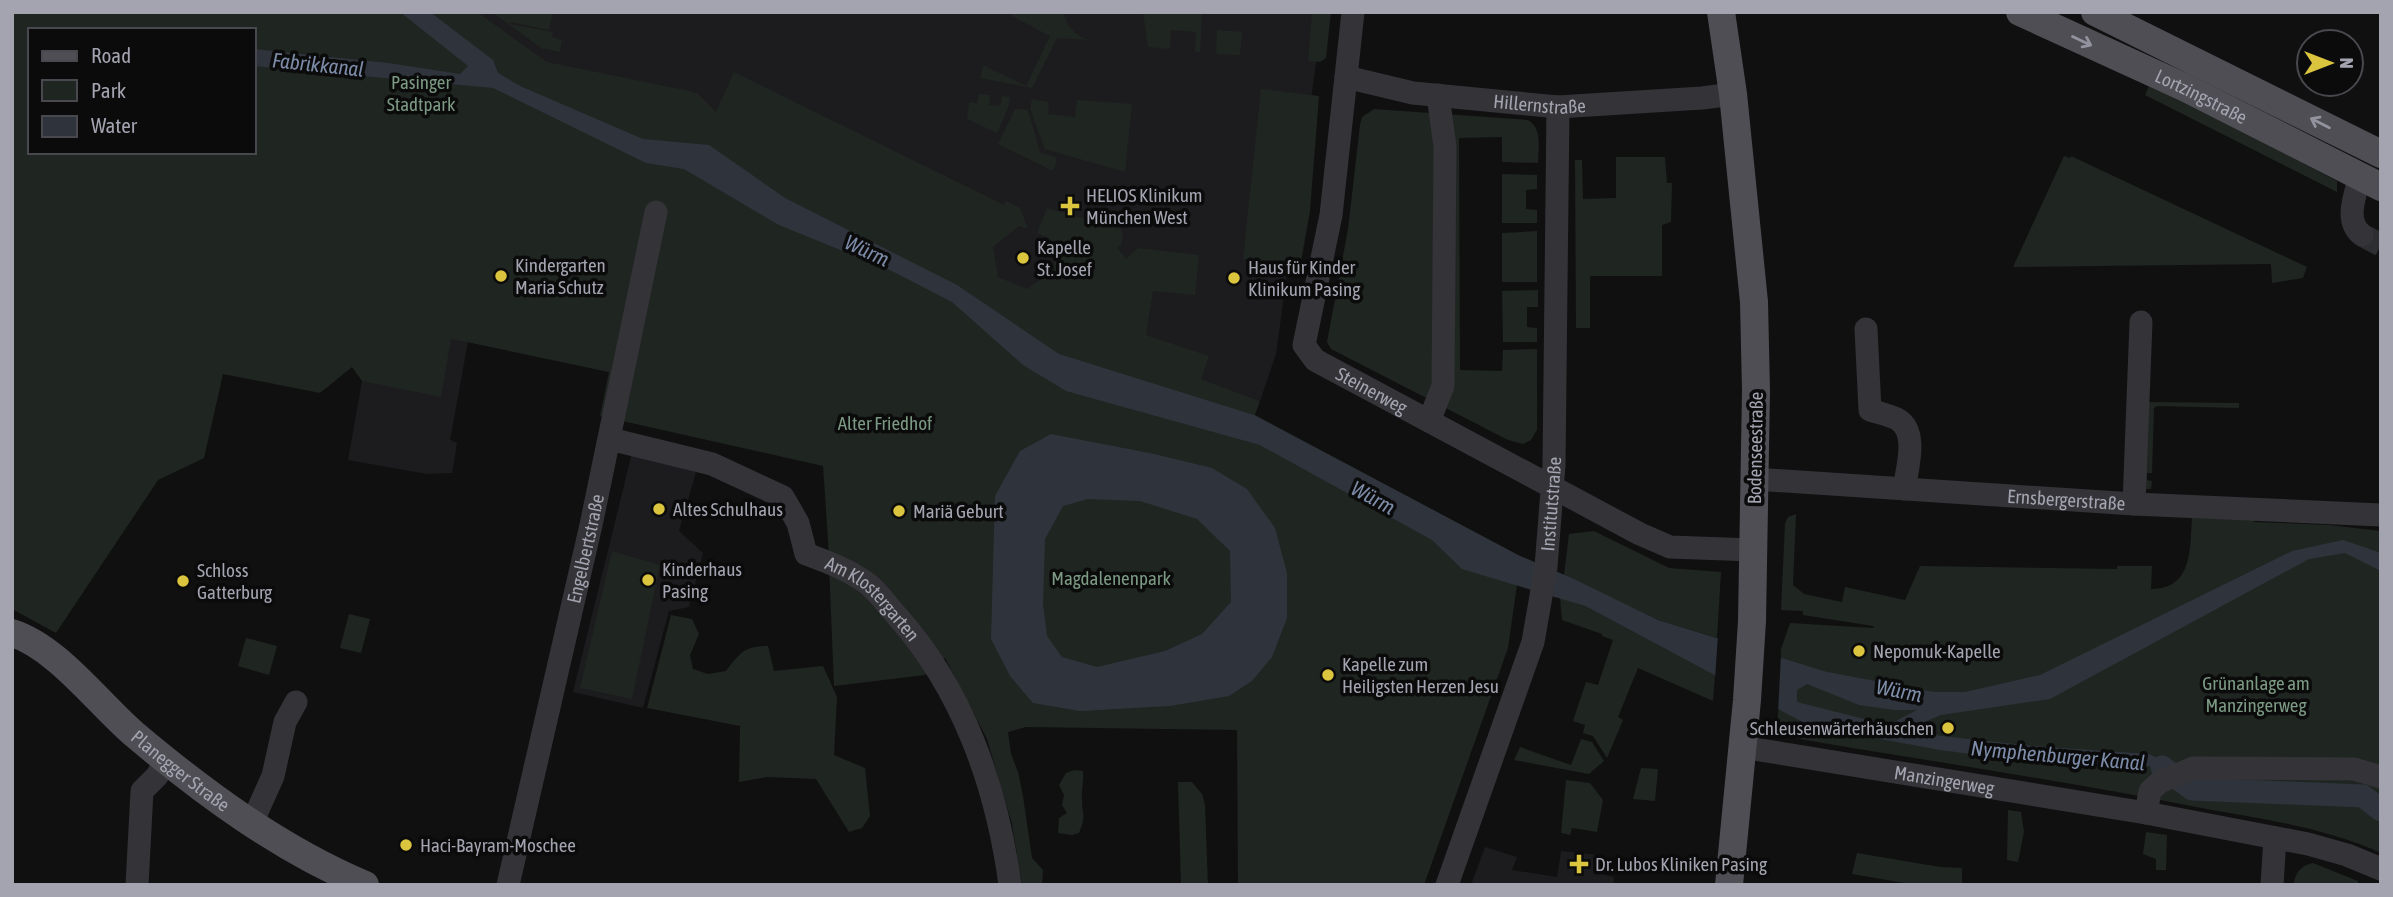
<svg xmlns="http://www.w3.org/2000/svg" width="2393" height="897" viewBox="0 0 2393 897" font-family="'Asap Condensed',sans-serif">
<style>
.built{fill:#1c1c1e}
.green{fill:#1f2521;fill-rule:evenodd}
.water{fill:#2f343c;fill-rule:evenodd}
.pier{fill:#101011}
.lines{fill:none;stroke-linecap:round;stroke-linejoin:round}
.canal{stroke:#2f343c;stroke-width:23}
.minor-tunnel{stroke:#2d2e31;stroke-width:23;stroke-dasharray:23 11;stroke-linecap:butt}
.minor{stroke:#343338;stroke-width:23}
.major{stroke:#4e4e54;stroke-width:28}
.oneway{stroke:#92939e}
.poi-dot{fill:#dbc53e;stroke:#0b0b0c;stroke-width:2.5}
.labels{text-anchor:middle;stroke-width:7;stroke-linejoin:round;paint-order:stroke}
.park-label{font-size:19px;fill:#7c9983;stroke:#0b0b0c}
.street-label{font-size:19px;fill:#a3a4b0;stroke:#0b0b0c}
.poi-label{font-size:19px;fill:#a3a4b0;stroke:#0b0b0c;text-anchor:start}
.water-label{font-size:21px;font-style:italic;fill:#7d8ca8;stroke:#0b0b0c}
</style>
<rect width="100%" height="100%" fill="#101011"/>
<g class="built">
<polygon points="449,12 1323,12 1276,354 1260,401 1032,317 536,79"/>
<polygon points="397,170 609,372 468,342 450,440 457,443 452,473 427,474 348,460 362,381 352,366"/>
<polygon points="632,453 696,472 679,531 703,553 689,607 669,611 643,708 573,692"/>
<polygon points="1485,847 1517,857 1512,870 1557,877 1561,851 1600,855 1597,873 1614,877 1613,885 1471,885"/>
</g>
<g class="green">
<path d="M12,12H477L547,62L690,91L698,94L716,112L734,72L1004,205L1006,201L1020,208L1028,229L1019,226L993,247L998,277L1027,289L1055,269L1049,238L1037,233L1047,208L1121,229L1123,237L1121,245L1117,247L1126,259L1138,248L1199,255L1195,295L1153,291L1146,335L1209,356L1201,379L1260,401L1255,415L1518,555L1517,585L1508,648L1424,885H1238L1237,730L1026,727L1008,732L1011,754L1018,772L1023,796L1032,858L1043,870L1042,885H1022L1012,824L987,739L945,658L925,675L834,686L828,540L823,466L600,416L609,372L467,342L451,339L441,397L362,381L352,367L320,393L223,374L204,458L158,480L56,633L12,609ZM30,30H254V152H30Z"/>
<polygon points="492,12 553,12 549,30 511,22 510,24 553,32 552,37 562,40 560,52 541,48"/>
<path d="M1013,12H1063C1067,27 1075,35 1089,40L1057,38L1032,88L980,78L983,65L1026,86L1050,36L1011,16Z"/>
<polygon points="1143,12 1202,12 1200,52 1195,52 1196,32 1171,30 1170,49 1148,47"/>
<polygon points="1312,12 1331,12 1326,58 1320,62 1308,61"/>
<polygon points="1217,30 1242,32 1240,55 1216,54"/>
<polygon points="2149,86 2183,101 2337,181 2337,192 2145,95"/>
<polygon points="1261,89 1319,96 1310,211 1301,262 1243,259"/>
<polygon points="979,94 990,95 989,105 1000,106 1002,96 1010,97 1008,108 997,133 967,119 969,102 977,103"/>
<polygon points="1032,99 1049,102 1048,114 1075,117 1077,100 1132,104 1125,172 1045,149 1030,109"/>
<polygon points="1015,109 1028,110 1040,152 1055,157 1057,161 1053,171 998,144"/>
<path d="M1374,109L1528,120C1543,129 1538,148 1538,163L1502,162V137L1459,138L1460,370L1502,371L1503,350L1537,349V430L1531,440L1523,444L1508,440L1331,349L1327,342L1348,229L1360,125L1362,117Z"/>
<polygon points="2064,156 2070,158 2071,156 2307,267 2303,278 2272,283 2271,264 2013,267"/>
<polygon points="1616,157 1665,157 1667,183 1672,183 1671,222 1662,225 1662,276 1590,276 1590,328 1576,328 1575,160 1582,160 1583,199 1616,198"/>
<polygon points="1502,174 1537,175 1537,189 1526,190 1526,209 1537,210 1537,223 1502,223"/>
<polygon points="1537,231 1537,282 1502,282 1502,233"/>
<polygon points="1538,290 1538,307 1527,307 1527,327 1537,328 1537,342 1503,342 1502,291"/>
<polygon points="2148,402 2239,403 2239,408 2157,406 2154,408 2152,473 2147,473 2147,480 2152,481 2151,489 2144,489"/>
<path d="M1796,514L1793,585L1804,594L1842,602L1845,587L1905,600L1920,566L2117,569V566H2152L2151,589C2193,589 2190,549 2192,517L2254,519V522L2329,525L2381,531V853C2321,826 2255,818 2191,806C2054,779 1915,759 1777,735L1781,649L1790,623L1874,628L1873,626L1803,615V611L1781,610L1785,523L1788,517Z"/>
<polygon points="1594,531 1669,568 1721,572 1717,638 1658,620 1564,575 1569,534"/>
<polygon points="612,551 660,565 632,699 580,688"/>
<polygon points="1560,598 1585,606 1715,675 1713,701 1638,668 1618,717 1623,720 1607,758 1593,736 1583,733 1585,725 1573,721 1586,682 1598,685 1613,640 1602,636 1602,634 1562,620"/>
<polygon points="349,614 370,619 361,653 340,648"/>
<path d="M671,615L692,619L699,634L690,655L693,669L708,674L726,671C739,654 744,646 768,646L774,671L823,666L837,697L834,755L865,768L870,816L862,828L849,832L816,779L767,777L739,782L740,726L647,708Z"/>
<polygon points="246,638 277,646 269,675 238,666"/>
<polygon points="1581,739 1592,742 1604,761 1589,774 1514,760 1520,747 1571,765"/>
<polygon points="1641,768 1658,769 1655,801 1633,799"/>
<path d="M1074,770L1083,771C1084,782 1081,790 1082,800C1082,817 1087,814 1079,833L1072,835L1058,833L1059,818L1067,813L1062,805L1064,795L1059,785L1066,773Z"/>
<polygon points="1566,780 1590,783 1603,800 1597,832 1572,828 1570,835 1561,833"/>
<polygon points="1178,782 1192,782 1202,794 1205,805 1208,885 1181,885"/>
<polygon points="2008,810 2021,812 2024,832 2018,862 2007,860"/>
<polygon points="2146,832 2167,835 2166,870 2156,870 2156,859 2143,854"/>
<polygon points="1857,853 1940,867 1962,868 1962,885 1916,885 1852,874"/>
<path d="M2313,863L2358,881V885H2294C2294,873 2302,865 2313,863Z"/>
</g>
<g class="water">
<path d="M400,12H430L493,60L498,73L520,86L643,139L709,145L785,198L957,285L1059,354L1254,415L1518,555L1574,579L1658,620L1827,672L1934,692H1965L2040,675L2292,551L2343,540L2381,553V571L2345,553L2309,559L2050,699L1941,715L1908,729L1941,736L2033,746L2149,754L2171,764L2159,771L2150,766L2033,762L1940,750L1810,726L1585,606L1462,569L1432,540L1260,445L1066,391L1023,365L952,302L892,271L779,225L684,169L646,163L493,88L254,66V49L388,63L460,74L468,66ZM1807,684L1859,705L1894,710H1917L1888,725L1797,702V690Z"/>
<path d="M1051,434L1154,454L1212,468L1247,489L1275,528L1287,573V618L1272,657L1252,681L1229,696L1170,706L1080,711L1033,703L1010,676L991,639L995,496L1020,451ZM1088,499L1140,501L1197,519L1230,551L1231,602L1202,634L1165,651L1097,667L1062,657L1047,636L1043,604L1045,539L1063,506Z"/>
</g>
<polygon class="pier" points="1718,634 1781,654 1778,713 1715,679"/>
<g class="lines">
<polyline class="canal" points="2162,767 2192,789 2363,796 2381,810"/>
<polyline class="minor-tunnel" points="2362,235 2381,245"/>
<g class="minor">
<path id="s1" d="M1353,12L1331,215L1304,345L1315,360L1640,534L1670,547L1753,550"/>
<path id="s2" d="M1346,77L1413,93L1558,107L1702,98L1733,94"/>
<path d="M2360,176C2355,196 2344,221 2362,235"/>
<path d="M1866,329L1870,410C1879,413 1889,415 1897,419C1919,431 1907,469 1904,489"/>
<polyline points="1429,421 1443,386 1445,147 1438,95"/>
<path id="s3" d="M610,439L712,464L783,497L798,523L806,554C828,562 849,570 868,584C879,593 888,606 897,616C963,690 997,787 1010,885"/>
<path id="s4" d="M1754,479L2134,504L2381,515"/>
<polyline points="2134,504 2141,322"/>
<path id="s5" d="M1742,747L2146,813L2308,844L2347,855L2381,869"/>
<polyline points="2146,813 2150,791 2160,782 2193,768 2354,769 2381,777"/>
<polyline points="252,823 273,776 285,722 296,702"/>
<polyline points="137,885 142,791 157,776 166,760"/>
<path id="s6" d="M508,885L591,525L656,212"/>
<path id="s7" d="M1447,885L1533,642L1546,567L1554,465L1558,107"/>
<polyline points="2272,885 2275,838"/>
</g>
<g class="major">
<polyline points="1721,12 1733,94 1754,302 1756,391 1752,621 1747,700 1729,885"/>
<path id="s8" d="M2020,12L2186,88L2381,187"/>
<polyline points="2095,12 2381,154"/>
<path id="s9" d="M12,633C57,647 98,703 134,734C204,793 280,849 365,885"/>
</g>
</g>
<defs><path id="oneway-shaft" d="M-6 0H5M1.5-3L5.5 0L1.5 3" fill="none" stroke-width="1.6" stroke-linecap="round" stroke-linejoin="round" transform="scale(1.75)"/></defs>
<g class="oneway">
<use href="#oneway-shaft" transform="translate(2082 41) rotate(25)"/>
<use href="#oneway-shaft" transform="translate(2320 123) rotate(-153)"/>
</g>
<g class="poi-dot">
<path d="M1066.5 195.5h7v7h7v7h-7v7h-7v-7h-7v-7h7z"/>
<circle cx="1023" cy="258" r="7"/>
<circle cx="501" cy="276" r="7"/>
<circle cx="1234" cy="278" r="7"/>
<circle cx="659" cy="509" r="7"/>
<circle cx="899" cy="511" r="7"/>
<circle cx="648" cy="580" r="7"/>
<circle cx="183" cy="581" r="7"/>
<circle cx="1859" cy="651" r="7"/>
<circle cx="1328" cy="675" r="7"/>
<circle cx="1948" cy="728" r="7"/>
<circle cx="406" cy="845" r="7"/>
<path d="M1575.5 853.5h7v7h7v7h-7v7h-7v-7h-7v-7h7z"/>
</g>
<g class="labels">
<g class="park-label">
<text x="421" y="89">Pasinger<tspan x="421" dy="22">Stadtpark</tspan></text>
<text x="885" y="430">Alter Friedhof</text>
<text x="1111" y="585">Magdalenenpark</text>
<text x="2256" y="690">Grünanlage am<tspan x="2256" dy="22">Manzingerweg</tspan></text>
</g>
<g class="street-label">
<text dy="7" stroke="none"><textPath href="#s8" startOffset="200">Lortzingstraße</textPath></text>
<text dy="7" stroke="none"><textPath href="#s2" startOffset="196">Hillernstraße</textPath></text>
<text dy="7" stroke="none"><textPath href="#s1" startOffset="420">Steinerweg</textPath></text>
<text transform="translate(1755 448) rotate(-89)" y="7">Bodenseestraße</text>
<text dy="7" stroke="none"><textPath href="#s4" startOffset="313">Ernsbergerstraße</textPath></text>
<text dy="7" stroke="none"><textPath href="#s7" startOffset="397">Institutstraße</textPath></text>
<text dy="7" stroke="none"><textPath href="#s6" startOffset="345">Engelbertstraße</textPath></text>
<text dy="7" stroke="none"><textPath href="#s3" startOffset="327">Am Klostergarten</textPath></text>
<text dy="7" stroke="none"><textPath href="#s9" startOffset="219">Planegger Straße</textPath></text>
<text dy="7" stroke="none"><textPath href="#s5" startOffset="205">Manzingerweg</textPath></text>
</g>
<g class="poi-label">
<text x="1086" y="202">HELIOS Klinikum<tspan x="1086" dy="22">München West</tspan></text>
<text x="1037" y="254">Kapelle<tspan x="1037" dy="22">St. Josef</tspan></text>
<text x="515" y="272">Kindergarten<tspan x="515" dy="22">Maria Schutz</tspan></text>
<text x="1248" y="274">Haus für Kinder<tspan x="1248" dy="22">Klinikum Pasing</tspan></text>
<text x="673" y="516">Altes Schulhaus</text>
<text x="913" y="518">Mariä Geburt</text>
<text x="662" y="576">Kinderhaus<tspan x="662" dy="22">Pasing</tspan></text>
<text x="197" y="577">Schloss<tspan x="197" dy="22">Gatterburg</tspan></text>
<text x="1873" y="658">Nepomuk-Kapelle</text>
<text x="1342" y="671">Kapelle zum<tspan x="1342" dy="22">Heiligsten Herzen Jesu</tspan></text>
<text x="1934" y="735" text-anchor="end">Schleusenwärterhäuschen</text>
<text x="420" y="852">Haci-Bayram-Moschee</text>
<text x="1595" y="871">Dr. Lubos Kliniken Pasing</text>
</g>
<g class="water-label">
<text transform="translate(318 65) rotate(6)" y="7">Fabrikkanal</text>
<text transform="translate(867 251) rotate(25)" y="7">Würm</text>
<text transform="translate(1373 498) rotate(29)" y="7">Würm</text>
<text transform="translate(1899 691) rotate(11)" y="7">Würm</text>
<text transform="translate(2058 756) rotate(5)" y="7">Nymphenburger Kanal</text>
</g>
</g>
<rect width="2393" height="897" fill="none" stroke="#a3a4b0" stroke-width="28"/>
<rect x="28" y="28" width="228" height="126" fill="#0b0b0c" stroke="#48484e" stroke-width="2"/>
<rect x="42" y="51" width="35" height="10" fill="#4e4e54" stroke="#48484e" stroke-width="2"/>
<text x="91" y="63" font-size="21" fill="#a3a4b0">Road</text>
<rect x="42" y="80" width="35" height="21" fill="#1f2521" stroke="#48484e" stroke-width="2"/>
<text x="91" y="98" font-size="21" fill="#a3a4b0">Park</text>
<rect x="42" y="116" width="35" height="21" fill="#2f343c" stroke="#48484e" stroke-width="2"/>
<text x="91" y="133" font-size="21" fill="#a3a4b0">Water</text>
<g transform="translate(2330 63) rotate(90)"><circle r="33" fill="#0b0b0c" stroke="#48484e" stroke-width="2"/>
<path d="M0-5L12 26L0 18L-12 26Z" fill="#dbc53e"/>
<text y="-10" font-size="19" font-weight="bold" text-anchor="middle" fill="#a3a4b0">N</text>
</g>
</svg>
